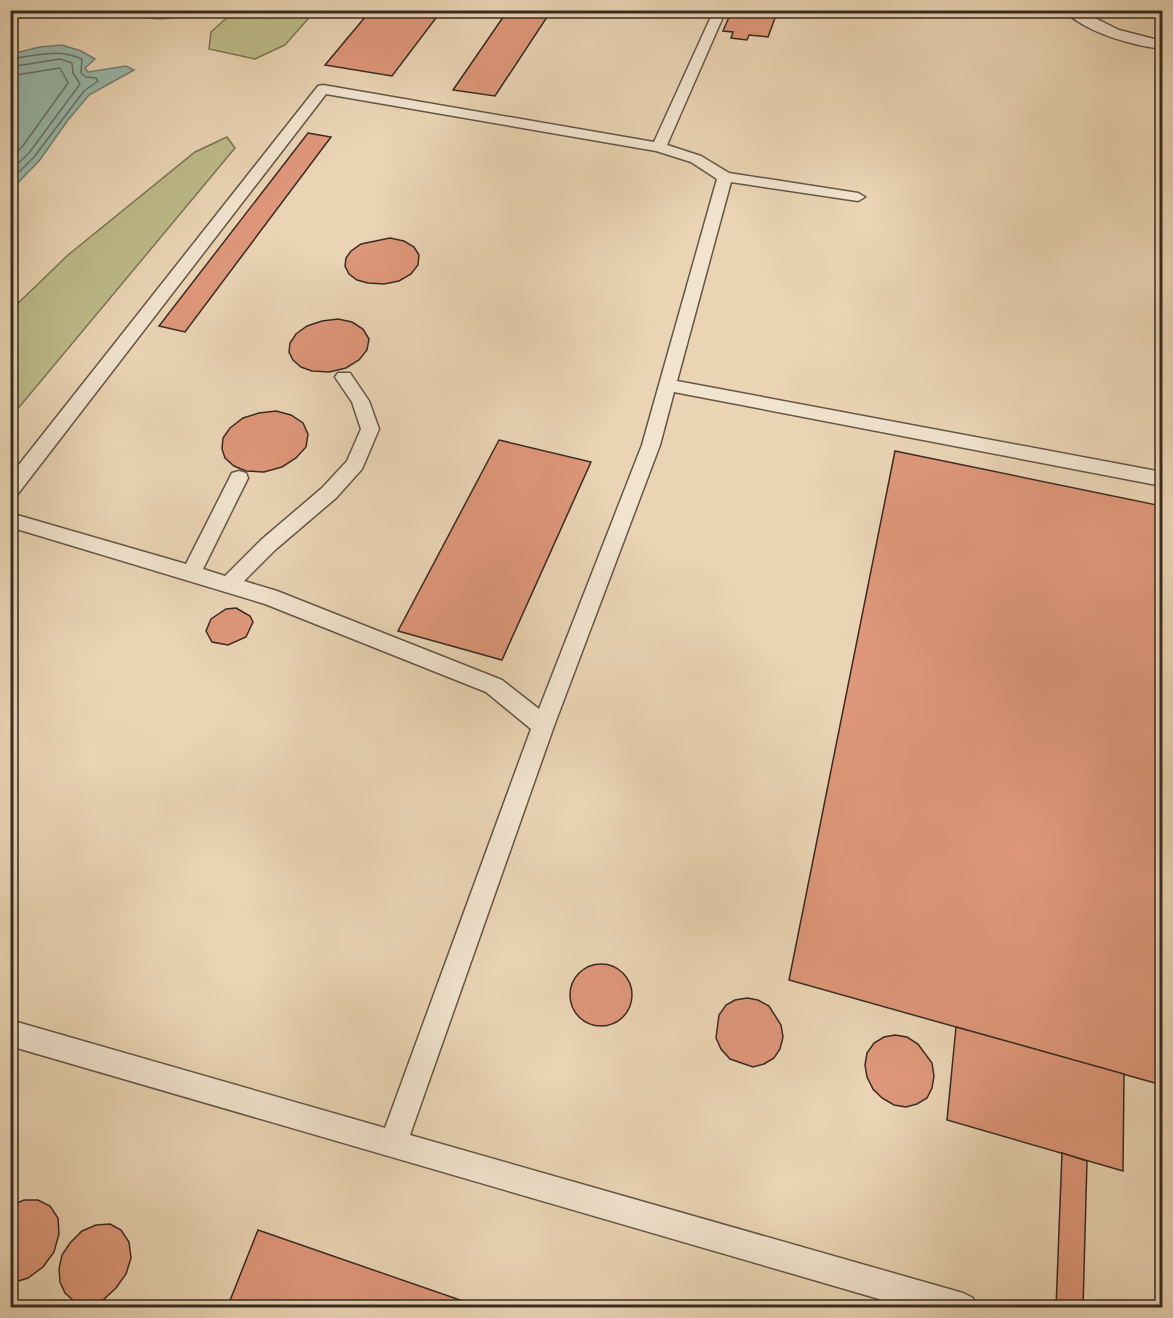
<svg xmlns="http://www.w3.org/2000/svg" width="1173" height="1318" viewBox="0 0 1173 1318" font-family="Vollkorn,serif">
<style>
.green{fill:#bdbb89;stroke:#7a7356;stroke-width:1.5}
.water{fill:#98b8aa;stroke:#728074;stroke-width:1.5}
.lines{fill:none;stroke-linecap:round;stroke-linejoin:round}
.shore{stroke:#687266;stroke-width:1.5}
.building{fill:#de977a;stroke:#382b22;stroke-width:1.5}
.lane-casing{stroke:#645546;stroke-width:3}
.lane{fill:#f1e3ce;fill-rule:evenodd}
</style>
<rect width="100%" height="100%" fill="#ead4b4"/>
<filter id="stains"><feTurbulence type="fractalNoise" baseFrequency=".00333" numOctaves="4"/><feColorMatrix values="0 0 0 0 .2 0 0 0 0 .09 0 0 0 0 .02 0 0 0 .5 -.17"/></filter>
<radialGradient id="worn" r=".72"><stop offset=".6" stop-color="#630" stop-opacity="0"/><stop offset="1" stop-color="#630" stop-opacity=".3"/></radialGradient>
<g class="green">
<polygon points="234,11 234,10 315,11 285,45 255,59 209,49 211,32"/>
<polygon points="227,137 235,148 11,417 11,310 68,255 195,152"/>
</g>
<g class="water">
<path d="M186,11C174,24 136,18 120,11Z"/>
<polygon points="62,45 81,51 95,59 85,68 88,72 126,66 134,70 89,95 68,120 39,161 11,190 11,54 40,47"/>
</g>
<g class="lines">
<g class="shore">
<path d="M10,59C35,56 57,48 82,59L81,73L86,77L96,78L98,81L84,91L34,157L10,181"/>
<polyline points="10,67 60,59 72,63 73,73 80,84 29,153 10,171"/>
<polyline points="10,76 60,68 68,83 22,147 10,158"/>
</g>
</g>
<g class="building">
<polygon points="371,10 442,10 392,76 325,65"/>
<polygon points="508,10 551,11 495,96 453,90"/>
<polygon points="732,10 778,10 768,37 749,35 747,40 731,38 733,32 723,31"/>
<polygon points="308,133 331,137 185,332 159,326"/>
<polygon points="390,238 404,241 414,247 419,255 418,265 411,274 399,281 384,284 368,283 357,280 349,274 345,266 346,258 351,251 361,244"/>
<polygon points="338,319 352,322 363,329 369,339 367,350 359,360 346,368 329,372 312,371 301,367 293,360 289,352 290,343 296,334 307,326 322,321"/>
<polygon points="276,411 291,415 303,423 308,434 306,447 296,458 282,467 264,472 246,471 234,466 225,458 222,449 223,438 230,428 243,418 259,413"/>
<polygon points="499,440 591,462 502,660 398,631"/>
<polygon points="895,451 1162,506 1162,1085 789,980"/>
<polygon points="236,608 250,616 253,622 246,637 228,645 212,642 206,631 211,619 226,609"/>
<circle cx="601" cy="995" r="31"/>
<polygon points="747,998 758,1000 769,1006 781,1025 783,1037 780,1049 774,1058 764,1064 753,1067 730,1059 721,1049 716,1038 719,1015 726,1005 735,1000"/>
<polygon points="956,1027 1124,1074 1123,1171 947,1120"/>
<polygon points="895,1035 907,1037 918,1044 932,1063 934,1076 932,1088 927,1098 917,1104 906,1107 894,1105 882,1098 873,1089 867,1077 865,1065 867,1053 874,1043 884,1037"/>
<polygon points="1062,1153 1087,1161 1083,1308 1056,1308"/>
<polygon points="24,1200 38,1200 50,1206 58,1218 59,1234 54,1252 43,1267 28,1278 12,1283 10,1206"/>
<polygon points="110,1224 121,1230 129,1242 131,1258 126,1274 116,1288 103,1300 87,1304 74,1301 65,1293 60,1282 59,1269 62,1255 70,1243 82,1231 96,1225"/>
<polygon points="258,1230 483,1308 227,1308"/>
</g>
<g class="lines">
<g class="lane-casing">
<g id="lane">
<polygon points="714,10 726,10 667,145 701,156 729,173 858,193 865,197 858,201 731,182 677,381 1162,472 1162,486 674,392 660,445 554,726 410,1135 963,1293 973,1298 978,1308 910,1308 10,1046 10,1020 385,1128 531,729 486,692 265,604 10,527 10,513 186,564 232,473 239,471 246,473 248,478 203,569 225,576 261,540 322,488 347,461 361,429 352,402 335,377 338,373 350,373 369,401 379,429 362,469 336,498 275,550 244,581 277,591 502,680 539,709 642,445 717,179 691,162 656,151 326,94 17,495 10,497 10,476 318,86 323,85 654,142"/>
<path d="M1063,10H1079L1119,30L1162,41V49C1131,45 1087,33 1063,10Z"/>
</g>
</g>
<use href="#lane" class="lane"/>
</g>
<rect width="1173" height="1318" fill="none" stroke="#ead4b4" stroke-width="36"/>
<rect x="12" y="12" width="1149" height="1294" fill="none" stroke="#382b22" stroke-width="3"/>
<rect x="18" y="18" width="1137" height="1282" fill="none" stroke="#382b22" stroke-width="1.5"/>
<rect width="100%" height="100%" filter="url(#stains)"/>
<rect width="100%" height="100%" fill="url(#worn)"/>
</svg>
